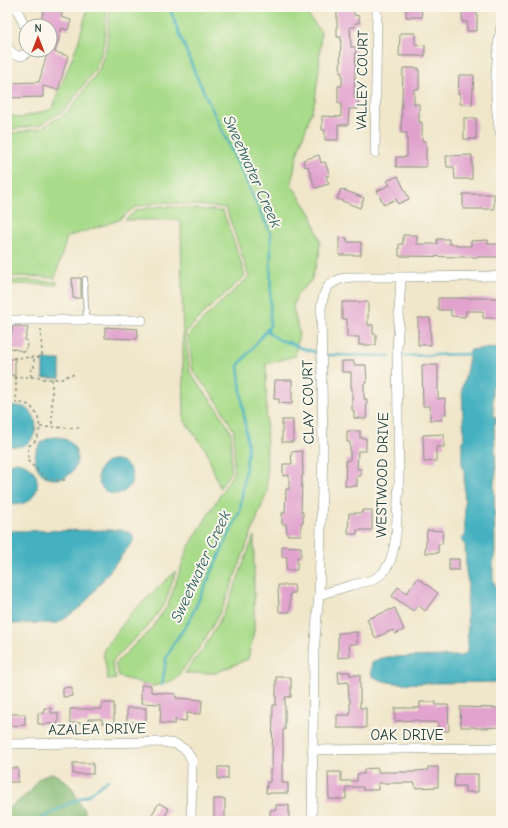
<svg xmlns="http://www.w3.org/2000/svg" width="508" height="828" viewBox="0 0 508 828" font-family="'Comic Neue',sans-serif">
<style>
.green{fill:#a8db8a;stroke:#648c5f}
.forest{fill:#86bb76;stroke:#527c55}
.water{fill:#44b1c0;stroke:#32777a}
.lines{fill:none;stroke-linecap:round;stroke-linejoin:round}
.stream{stroke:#44b1c0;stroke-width:2.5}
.building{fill:#e1a3ce}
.lane-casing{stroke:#88927f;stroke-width:6}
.street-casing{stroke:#88927f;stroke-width:10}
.path{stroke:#88927f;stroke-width:1.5;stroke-dasharray:3 3;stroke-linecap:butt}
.lane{stroke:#fff;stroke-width:4.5}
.street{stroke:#fff;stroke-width:9}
.labels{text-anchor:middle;stroke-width:4;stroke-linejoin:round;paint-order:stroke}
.street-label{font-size:15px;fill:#1f3d34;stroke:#fbf7ec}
.water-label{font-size:16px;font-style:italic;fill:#2a605e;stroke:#fbf7ec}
</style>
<rect width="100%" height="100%" fill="#fbf7ec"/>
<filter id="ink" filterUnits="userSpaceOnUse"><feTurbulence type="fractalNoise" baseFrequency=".025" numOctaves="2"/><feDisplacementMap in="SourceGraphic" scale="8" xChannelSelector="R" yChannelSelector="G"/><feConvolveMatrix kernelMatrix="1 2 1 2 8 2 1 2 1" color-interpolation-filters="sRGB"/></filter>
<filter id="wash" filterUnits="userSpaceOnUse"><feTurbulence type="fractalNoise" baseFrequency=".012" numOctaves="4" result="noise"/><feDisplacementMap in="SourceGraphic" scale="16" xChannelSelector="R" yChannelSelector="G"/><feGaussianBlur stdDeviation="0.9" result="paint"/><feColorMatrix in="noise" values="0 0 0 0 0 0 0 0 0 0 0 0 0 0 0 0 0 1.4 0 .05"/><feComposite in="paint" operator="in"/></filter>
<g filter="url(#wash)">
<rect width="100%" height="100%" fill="#f0e6ca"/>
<g class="green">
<polygon points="88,7 107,7 104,44 96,68 66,109 40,125 9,130 7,129 7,114 20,118 52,109 78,43"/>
<polygon points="110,7 302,7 321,32 319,68 315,101 298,152 291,184 311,214 320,241 319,256 311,281 297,294 293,307 299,333 295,356 266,364 267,492 224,605 204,641 175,680 150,687 138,682 119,677 115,664 135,644 149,632 168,605 187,550 234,472 234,431 219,404 193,371 188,335 213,310 249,277 244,261 226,208 161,202 135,207 119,220 67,237 55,278 24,276 7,277 7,133 9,134 41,128 68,112 99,70 107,45"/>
<polygon points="161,206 223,211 241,262 245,276 210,307 186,332 185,334 190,373 216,407 231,432 231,471 220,488 206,450 184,420 181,222 178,220 125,220 137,210"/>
<polygon points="24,280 54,282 57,281 56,285 7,284 7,281"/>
<polygon points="254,536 254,631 248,659 215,673 185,673 207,643 227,607"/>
<polygon points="176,571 165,603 146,629 132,641 112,662 112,665 116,679 108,680 103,651 131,613"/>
</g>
<path class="forest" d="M52,773C60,777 67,782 73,789C75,793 76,797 78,801C83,810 87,809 84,821H7V808L12,806L31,791L38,779Z"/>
<g class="water">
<path d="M490,348L501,349V377L495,381L492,389L494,418H498V423L494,424L496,473L494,482L495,551L493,566V579L496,589L497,601L496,624L498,636L501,645V682C477,682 454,683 430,683C413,683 387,686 372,676L371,669L372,663L376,660L386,657L462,656L468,651L467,606L468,582L466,572L465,544L462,542V539L465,536L464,470L462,468V441H464L462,388L465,378L469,357V353L471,350Z"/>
<rect x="43" y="360" width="17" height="18"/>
<path d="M11,406C48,402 41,457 7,445V408Z"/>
<circle cx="56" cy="458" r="21"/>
<circle cx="115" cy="477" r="17"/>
<path d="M16,462C51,466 39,515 7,502V465Z"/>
<polygon points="122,530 131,533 134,540 83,605 67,617 58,623 7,624 7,531"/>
</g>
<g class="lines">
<g class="stream">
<polyline points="267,329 270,334 280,340 290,343 301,348 315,352"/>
<polyline points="328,355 390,356"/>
<polyline points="403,356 469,354"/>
<polyline points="162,685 166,659 173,644 188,623 240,511 248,449 238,366 270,326 271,234 195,73 169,7"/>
<polyline points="37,821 68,804 88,795 108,780"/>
</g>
</g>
<g id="blocks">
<g class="building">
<polygon points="45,7 64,7 61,17 71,20 68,30 62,28 55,52 68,56 58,90 43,86 43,97 10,98 10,83 39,82 48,50 50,51 50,26 39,26"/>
<polygon points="406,7 421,7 422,17 406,17"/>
<polygon points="462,7 477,7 477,31 467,31 467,22 462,22"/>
<polygon points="337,8 354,8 354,15 359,16 359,23 355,23 355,27 350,27 351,47 356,47 354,98 358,99 358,109 349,109 348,125 338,125 338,140 325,140 325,130 322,130 322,116 341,117 341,103 338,103 338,86 342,86 342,73 340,73 341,37 337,37"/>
<polygon points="400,33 415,33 415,44 425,45 425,56 399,56"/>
<polygon points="403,68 419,68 419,89 414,89 414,104 419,104 419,122 422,122 422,141 426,141 426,167 396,167 396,157 407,157 407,133 401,133"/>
<polygon points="459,75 474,75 472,105 460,104 460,94 458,94"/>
<rect x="464" y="118" width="12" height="21"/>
<polygon points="319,155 321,163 325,162 330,175 326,176 329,184 315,188 308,166 305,167 303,160"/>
<polygon points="472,155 472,179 455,179 454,167 447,167 446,156"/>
<polygon points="398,176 409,199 398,204 396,199 384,205 377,191 390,185 387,181"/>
<polygon points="341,189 364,198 360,208 337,199"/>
<rect x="463" y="194" width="31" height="15"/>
<polygon points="403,235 417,235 417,244 437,244 437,239 449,239 449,244 457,244 457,246 471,246 471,241 488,240 488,244 501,244 501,257 463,257 399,256 399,244 403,244"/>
<polygon points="339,237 347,238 347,242 361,242 361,255 339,255"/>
<polygon points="72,278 81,278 81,298 73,298"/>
<polygon points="438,298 501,298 501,318 483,318 483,311 466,311 465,317 451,316 451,310 438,310"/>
<polygon points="342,302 368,302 368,325 373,325 373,334 376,334 376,345 359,345 359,337 347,337 347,319 342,319"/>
<polygon points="418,318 430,318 431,345 418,345"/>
<polygon points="13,326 20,326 28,328 25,340 28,341 25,352 7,347 7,336 11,336"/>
<polygon points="105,327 138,329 137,339 105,338"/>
<rect x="7" y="359" width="8" height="16"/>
<polygon points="342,361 354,361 354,365 366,365 367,383 364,383 364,399 367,399 366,419 354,418 354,411 352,410 352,388 351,388 351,372 342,372"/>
<polygon points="422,365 438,365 438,399 445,398 446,414 442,414 442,420 430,420 430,406 423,406"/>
<polygon points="275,380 292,380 292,404 279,403 279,399 274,399"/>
<rect x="282" y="420" width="11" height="22"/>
<polygon points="347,431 360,431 360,438 366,438 366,451 358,451 357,469 361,469 361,476 357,476 357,486 345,486 346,460 350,460 350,442 347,442"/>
<polygon points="444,434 444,447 436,447 436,461 424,462 423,435"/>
<polygon points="302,451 303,475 302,475 301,512 303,512 303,523 301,523 301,535 287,535 286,524 282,524 282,513 285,513 286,489 289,489 289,475 283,476 283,464 292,464 291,452"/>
<polygon points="362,510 372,510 372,530 357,530 357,534 348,534 349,513 362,513"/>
<polygon points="427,530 443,531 442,544 438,544 438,553 425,553"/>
<polygon points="282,546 301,547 301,557 297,557 297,570 286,570 287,557 282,557"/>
<rect x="449" y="559" width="10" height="11"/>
<polygon points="418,578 438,593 425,611 418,605 413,611 392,596 398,587 407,593"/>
<polygon points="278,585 294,585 295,593 290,593 290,612 279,612"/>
<polygon points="395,608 404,630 395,634 393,630 375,638 367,619"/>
<polygon points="357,632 357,644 349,644 350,657 338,658 338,633"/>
<polygon points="338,672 350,672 350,675 360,675 360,708 366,708 366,728 337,728 337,715 350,715 350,699 349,699 348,682 339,683"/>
<polygon points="276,677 291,677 291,697 285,697 285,730 283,730 283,764 282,764 282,783 288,783 288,793 266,793 267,782 270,782 270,770 272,770 273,705 276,705"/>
<polygon points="141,685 151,685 151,692 176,694 176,698 202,700 201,714 187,713 186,721 175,720 175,724 160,723 161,704 141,703"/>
<polygon points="72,687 72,696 63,697 63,688"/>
<polygon points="420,702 436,702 436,705 448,705 449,731 438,731 438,722 420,722 420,720 395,721 395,708 420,708"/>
<polygon points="102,703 114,703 114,723 102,723 102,719 88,719 88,723 70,723 70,709 102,709"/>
<polygon points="460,707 501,708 501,727 483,728 475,728 475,727 461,727"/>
<polygon points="44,708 51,708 51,713 58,713 58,724 38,724 38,713 44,713"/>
<rect x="127" y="708" width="19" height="14"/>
<polygon points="7,714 25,714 25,725 7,726"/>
<rect x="73" y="763" width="20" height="11"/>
<rect x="218" y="767" width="10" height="12"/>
<polygon points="428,767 438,767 438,787 415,788 415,783 378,783 378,790 363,790 363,787 346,787 346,799 329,799 328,772 341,772 341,781 357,781 357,774 364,774 364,769 378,768 378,772 415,772 415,771 428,770"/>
<rect x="7" y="768" width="11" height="14"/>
<polygon points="455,774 478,774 478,792 465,792 465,786 454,786"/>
<rect x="214" y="799" width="11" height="22"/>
<polygon points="159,803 169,809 162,821 153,821 149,819"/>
<polygon points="276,805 289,805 289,821 270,821 270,810 276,810"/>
</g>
</g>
</g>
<g filter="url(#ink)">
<use href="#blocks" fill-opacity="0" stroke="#88927f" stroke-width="1"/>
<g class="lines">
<g class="lane-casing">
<g id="lane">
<polyline points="85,279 86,320"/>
<polyline points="498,421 501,421"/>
</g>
</g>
<g class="street-casing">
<g id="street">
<polyline points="16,7 26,29"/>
<path d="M501,25C496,59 492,102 501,135"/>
<path d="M7,45C11,55 21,61 29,50"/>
<polyline points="375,153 377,7"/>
<polyline points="7,320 142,320"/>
<polyline points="319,595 352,585 373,580 383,573 390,562 394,547 396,535 399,482 397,352 401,277"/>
<polyline points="7,744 161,742 176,744 186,750 192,760 191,821"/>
<polyline points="312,750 501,748"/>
<polyline points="312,821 314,653 317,616 319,595 323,452 321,308 324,294 329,285 340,279 352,277 401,277 501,276"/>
</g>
</g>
<g class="path">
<polyline points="7,358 42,357 41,328"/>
<polyline points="7,377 40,377 43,379 62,379 69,375 73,375 73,373 75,373"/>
<path d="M16,377V403C19,403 23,403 26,404C42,411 45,439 28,446V461L47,479L54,480H68"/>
<polyline points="31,377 31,367 34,367 34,357"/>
<polyline points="52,379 52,427"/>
<polyline points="40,427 82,428"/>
</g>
<use href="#lane" class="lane"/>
<use href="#street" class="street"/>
</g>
</g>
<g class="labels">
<g class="street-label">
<text transform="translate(362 80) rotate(-89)" y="5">VALLEY COURT</text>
<text transform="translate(308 402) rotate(-91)" y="5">CLAY COURT</text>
<text transform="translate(382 475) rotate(-89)" y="5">WESTWOOD DRIVE</text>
<text transform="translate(97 729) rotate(-1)" y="5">AZALEA DRIVE</text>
<text x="407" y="740">OAK DRIVE</text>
</g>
<g class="water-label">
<text transform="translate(253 171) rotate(66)" y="6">Sweetwater Creek</text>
<text transform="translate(200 566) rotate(-65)" y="6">Sweetwater Creek</text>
</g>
</g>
<rect width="508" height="828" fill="none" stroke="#fbf7ec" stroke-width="24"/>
<g transform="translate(38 38)"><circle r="19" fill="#fbf7ec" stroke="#a3ada2"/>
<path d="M0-3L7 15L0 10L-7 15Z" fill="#c8321e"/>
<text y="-6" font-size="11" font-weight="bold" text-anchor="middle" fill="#1f3d34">N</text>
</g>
</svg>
